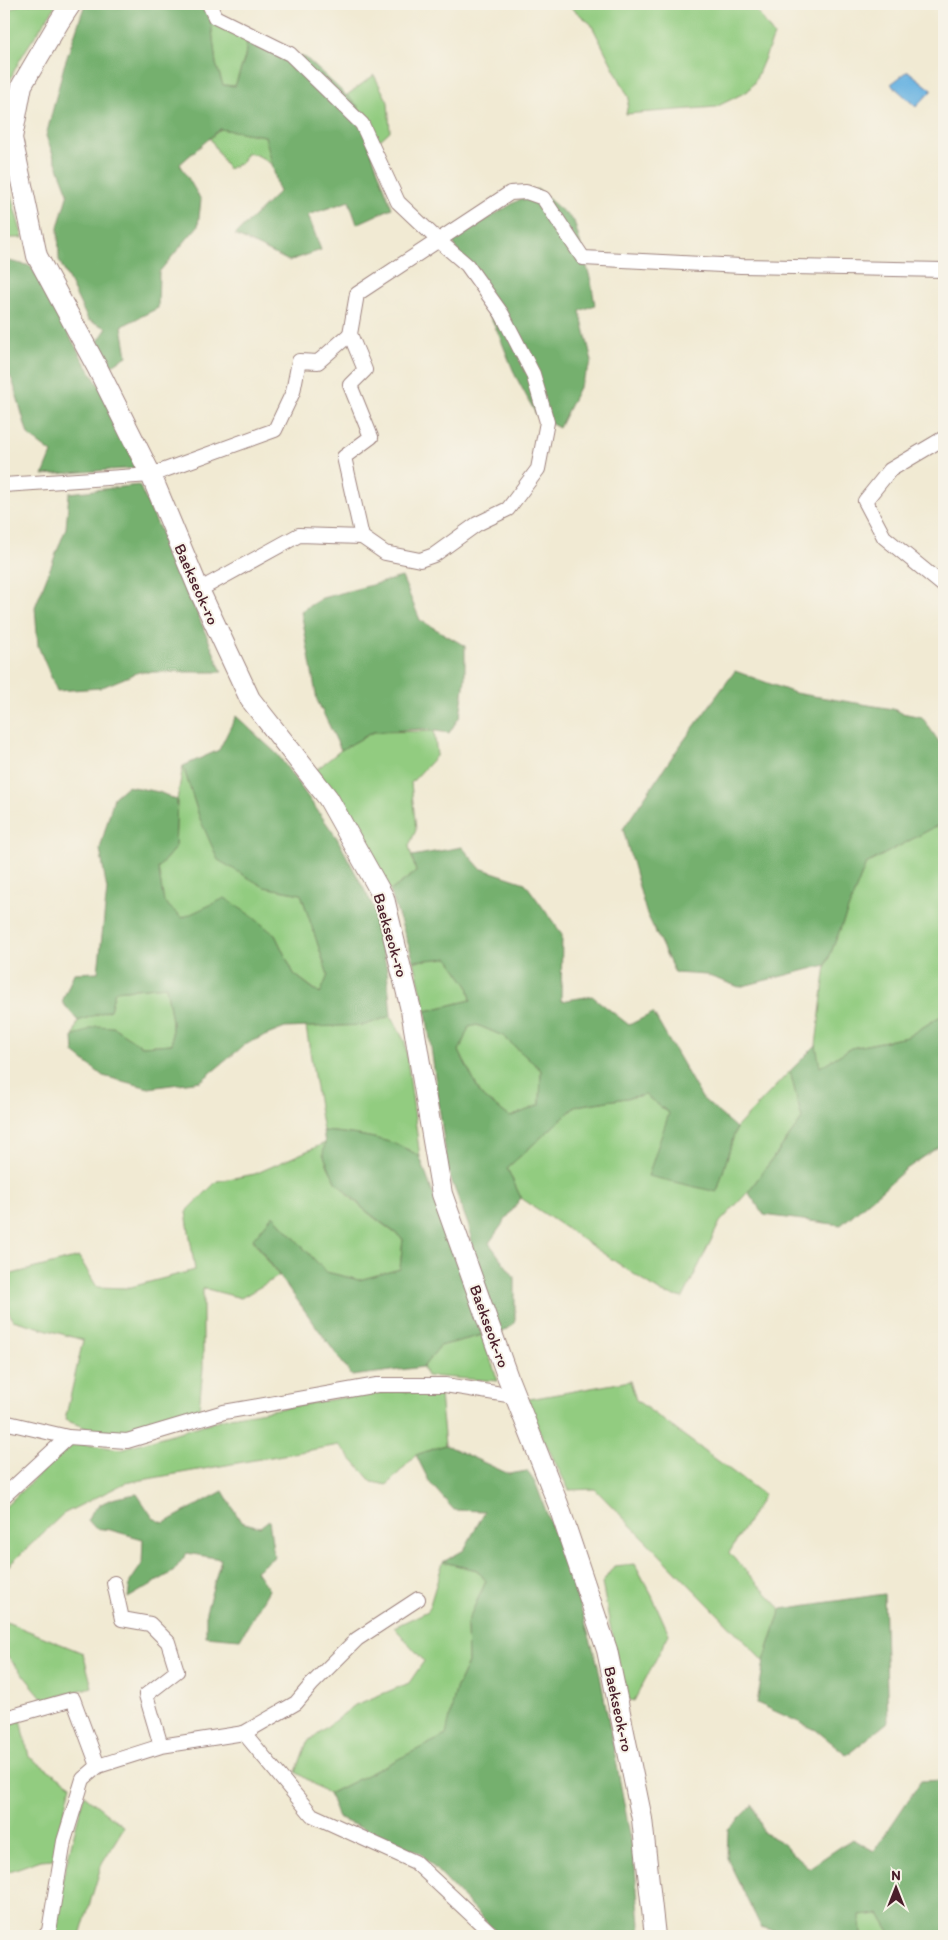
<svg xmlns="http://www.w3.org/2000/svg" width="948" height="1940" viewBox="0 0 948 1940" font-family="Itim,sans-serif">
<style>
.green{fill:#92cc80;stroke:#6e7656}
.forest{fill:#75b06e;stroke:#60684c;fill-rule:evenodd}
.water{fill:#69b3e1;stroke:#5a6986}
.lines{fill:none;stroke-linecap:round;stroke-linejoin:round}
.street-casing{stroke:#9e847f;stroke-width:16}
.secondary-casing{stroke:#9e847f;stroke-width:22}
.street{stroke:#fff;stroke-width:14}
.secondary{stroke:#fff;stroke-width:20}
.labels{text-anchor:middle;stroke-width:4;stroke-linejoin:round;paint-order:stroke}
.street-label{font-size:16px;fill:#4a1f2b;stroke:#f7f3e8}
</style>
<rect width="100%" height="100%" fill="#f7f3e8"/>
<filter id="ink" filterUnits="userSpaceOnUse"><feTurbulence type="fractalNoise" baseFrequency=".02" numOctaves="2"/><feDisplacementMap in="SourceGraphic" scale="10" xChannelSelector="R" yChannelSelector="G"/><feConvolveMatrix kernelMatrix="1 2 1 2 8 2 1 2 1" color-interpolation-filters="sRGB"/></filter>
<filter id="wash" filterUnits="userSpaceOnUse"><feTurbulence type="fractalNoise" baseFrequency=".0096" numOctaves="4" result="noise"/><feDisplacementMap in="SourceGraphic" scale="20" xChannelSelector="R" yChannelSelector="G"/><feGaussianBlur stdDeviation="1.12" result="paint"/><feColorMatrix in="noise" values="0 0 0 0 0 0 0 0 0 0 0 0 0 0 0 0 0 1.4 0 .05"/><feComposite in="paint" operator="in"/></filter>
<g filter="url(#wash)">
<rect width="100%" height="100%" fill="#f1ead3"/>
<g class="green">
<path d="M22,4H57C38,33 11,65 4,100V19L8,10Z"/>
<polygon points="567,4 752,4 774,36 755,81 748,91 716,107 626,114 629,98 591,24"/>
<polygon points="211,21 247,41 245,57 235,86 223,85 216,64"/>
<polygon points="374,75 388,102 390,131 370,149 347,95"/>
<polygon points="221,129 265,136 273,165 257,155 247,153 241,163 228,169 210,138"/>
<polygon points="4,172 23,238 4,238"/>
<polygon points="434,731 437,755 411,783 416,830 409,846 416,872 390,891 316,770 341,750 373,732"/>
<polygon points="183,766 200,819 264,887 301,894 328,975 321,994 294,974 275,935 182,918 164,902 158,868 175,848 177,800"/>
<polygon points="944,822 944,1014 907,1037 851,1048 819,1068 816,1045 826,965 866,864"/>
<polygon points="448,958 468,986 471,1000 426,1011 414,961"/>
<polygon points="166,986 172,1021 172,1044 142,1046 113,1027 73,1037 78,1021 110,1010 115,991"/>
<path d="M391,1016L405,1042L420,1157C394,1138 355,1134 323,1131L306,1027L365,1025Z"/>
<polygon points="477,1025 503,1036 541,1070 540,1105 510,1117 481,1095 459,1051 469,1027"/>
<polygon points="790,1071 802,1119 748,1192 720,1222 683,1298 662,1293 521,1198 507,1168 576,1106 645,1095 669,1113 717,1192 736,1128"/>
<path d="M325,1143C317,1180 377,1220 403,1239L400,1269L359,1280L326,1272L273,1215L253,1240L279,1276L241,1298L203,1288V1368L199,1409L127,1432L94,1431L65,1420L83,1340L13,1320L4,1303V1276L79,1257L97,1287L127,1288L195,1270L186,1212L217,1181L255,1174Z"/>
<polygon points="482,1335 498,1381 427,1376 423,1367 440,1346"/>
<polygon points="630,1381 636,1400 764,1495 729,1553 781,1609 764,1661 595,1489 569,1490 524,1400"/>
<polygon points="397,1391 440,1395 445,1445 416,1455 387,1485 372,1482 339,1445 125,1483 63,1514 4,1570 4,1508 71,1443 121,1449 230,1417 353,1396"/>
<polygon points="443,1562 477,1570 486,1581 467,1623 468,1663 456,1689 447,1735 329,1794 296,1772 307,1742 355,1705 409,1683 424,1661 394,1627 428,1611"/>
<polygon points="635,1564 652,1596 669,1634 634,1701 624,1698 602,1583 614,1566"/>
<polygon points="4,1621 83,1653 92,1687 44,1700 4,1652"/>
<polygon points="21,1719 29,1757 71,1785 53,1859 41,1860 4,1873 4,1728"/>
<polygon points="84,1795 124,1827 102,1863 80,1936 48,1936"/>
<polygon points="879,1914 892,1936 861,1936 859,1916"/>
</g>
<g class="forest">
<polygon points="85,4 202,4 211,21 216,64 223,85 235,86 245,57 247,41 306,58 358,106 370,149 392,208 357,224 349,201 308,215 321,250 289,261 235,235 279,192 265,136 220,129 180,164 201,200 198,226 159,272 158,308 122,326 127,356 109,367 98,341 107,328 88,320 59,260 58,227 68,193 46,136 64,66"/>
<polygon points="537,189 574,221 591,281 595,305 580,311 592,361 559,428 537,416 515,375 499,335 452,240"/>
<polygon points="4,260 31,266 83,360 105,395 136,468 43,475 52,453 28,435 13,382 4,365"/>
<polygon points="139,485 182,577 222,672 139,672 100,688 57,691 38,646 35,607 66,528 69,493"/>
<polygon points="402,577 420,620 465,646 465,679 460,716 449,733 423,729 373,732 341,750 317,700 301,611 322,598"/>
<polygon points="735,671 795,693 893,709 902,713 922,717 944,749 944,822 866,864 826,965 739,987 706,975 675,973 646,912 623,829 674,754"/>
<polygon points="236,716 278,755 337,838 373,906 387,970 391,1016 365,1025 285,1028 247,1043 201,1081 149,1088 103,1076 74,1053 73,1037 96,1026 113,1027 142,1046 172,1044 172,1021 166,986 115,991 110,1010 78,1021 62,1002 74,973 98,972 107,890 100,849 114,797 127,786 159,792 177,800 175,848 158,868 164,902 182,918 225,898 253,917 275,935 294,974 320,994 328,975 301,894 264,887 218,860 200,819 183,766 219,750"/>
<path d="M462,847L480,868L525,883L562,934L561,1001L592,996L629,1025L653,1013L702,1098L736,1128L717,1192L648,1176L669,1113L645,1095L576,1106L507,1168L521,1198L489,1243L515,1278V1323L501,1333L475,1259L469,1227L448,1171L426,1011L471,1000L468,986L448,958L414,961L390,891L416,872L412,856ZM477,1025L503,1036L541,1070L540,1105L510,1117L481,1095L459,1051L469,1027Z"/>
<polygon points="944,1014 944,1143 905,1170 841,1225 764,1215 748,1192 802,1119 790,1071 816,1045 820,1067 851,1048 907,1037"/>
<path d="M323,1131C355,1134 394,1138 420,1157L482,1335L440,1346L423,1367L352,1376L253,1239L273,1215L326,1272L359,1280L400,1269L403,1239L365,1210L335,1181L323,1154L325,1143Z"/>
<polygon points="445,1445 509,1474 527,1471 536,1484 577,1596 598,1665 634,1856 641,1936 500,1936 420,1853 338,1818 329,1794 446,1735 456,1689 468,1663 467,1623 486,1581 477,1570 443,1562 464,1550 485,1511 454,1510 430,1483 416,1455"/>
<path d="M223,1491L241,1522L260,1527L269,1520L274,1557L256,1571L269,1590L240,1639L206,1636V1612L221,1559L187,1553L173,1572L128,1598L130,1582L142,1564L143,1539L110,1530L95,1528L88,1520C95,1500 118,1497 137,1494L153,1518L164,1523Z"/>
<polygon points="884,1594 888,1722 847,1755 816,1730 757,1703 764,1661 781,1609"/>
<polygon points="944,1780 944,1936 892,1936 879,1914 860,1916 861,1936 795,1936 761,1927 727,1858 728,1830 753,1805 764,1833 778,1840 809,1868 852,1839 874,1851 921,1781"/>
</g>
<polygon class="water" points="908,71 932,90 916,107 891,84"/>
</g>
<g filter="url(#ink)">
<g class="lines">
<g class="street-casing">
<g id="street">
<polyline points="944,438 890,470 865,501 884,537 944,586"/>
<polyline points="4,485 151,475 275,430 293,392 299,361 318,362 350,334"/>
<polyline points="362,537 344,457 371,437 350,385 365,370 350,334 357,294 510,193 526,192 543,198 583,258 741,266 944,270"/>
<polyline points="199,590 299,535 362,537 385,553 420,560 434,555 477,524 508,509 538,469 547,422 533,374 502,314 467,265 438,240 398,202 362,124 290,54 215,17 209,4"/>
<polyline points="4,1422 68,1437 127,1441 224,1412 377,1385 445,1385 514,1396"/>
<polyline points="4,1496 68,1437"/>
<polyline points="114,1583 122,1619 150,1624 168,1642 177,1671 146,1695 161,1746"/>
<polyline points="4,1721 9,1717 73,1699 98,1766 83,1779 64,1841 49,1931 45,1936"/>
<polyline points="244,1733 296,1703 312,1684 357,1639 418,1599"/>
<polyline points="98,1766 161,1746 244,1733 312,1815 415,1862 494,1936"/>
</g>
</g>
<g class="secondary-casing">
<polyline id="secondary" points="71,4 59,22 22,85 12,138 37,256 98,369 151,475 199,590 250,699 328,798 384,898 411,1010 442,1194 508,1378 558,1504 607,1650 642,1819 655,1936"/>
</g>
<use href="#street" class="street"/>
<use href="#secondary" class="secondary"/>
</g>
</g>
<g class="labels">
<g class="street-label">
<text transform="translate(197 584) rotate(66)" y="6">Baekseok-ro</text>
<text transform="translate(391 935) rotate(74)" y="6">Baekseok-ro</text>
<text transform="translate(490 1326) rotate(70)" y="6">Baekseok-ro</text>
<text transform="translate(619 1709) rotate(78)" y="6">Baekseok-ro</text>
</g>
</g>
<rect width="948" height="1940" fill="none" stroke="#f7f3e8" stroke-width="20"/>
<g transform="translate(896 1888)" stroke="#f7f3e8" stroke-width="4" paint-order="stroke">
<path d="M0-4L9 19L0 12L-9 19Z" fill="#4a1f2b"/>
<text y="-8" font-size="14" font-weight="bold" text-anchor="middle" fill="#4a1f2b">N</text>
</g>
</svg>
